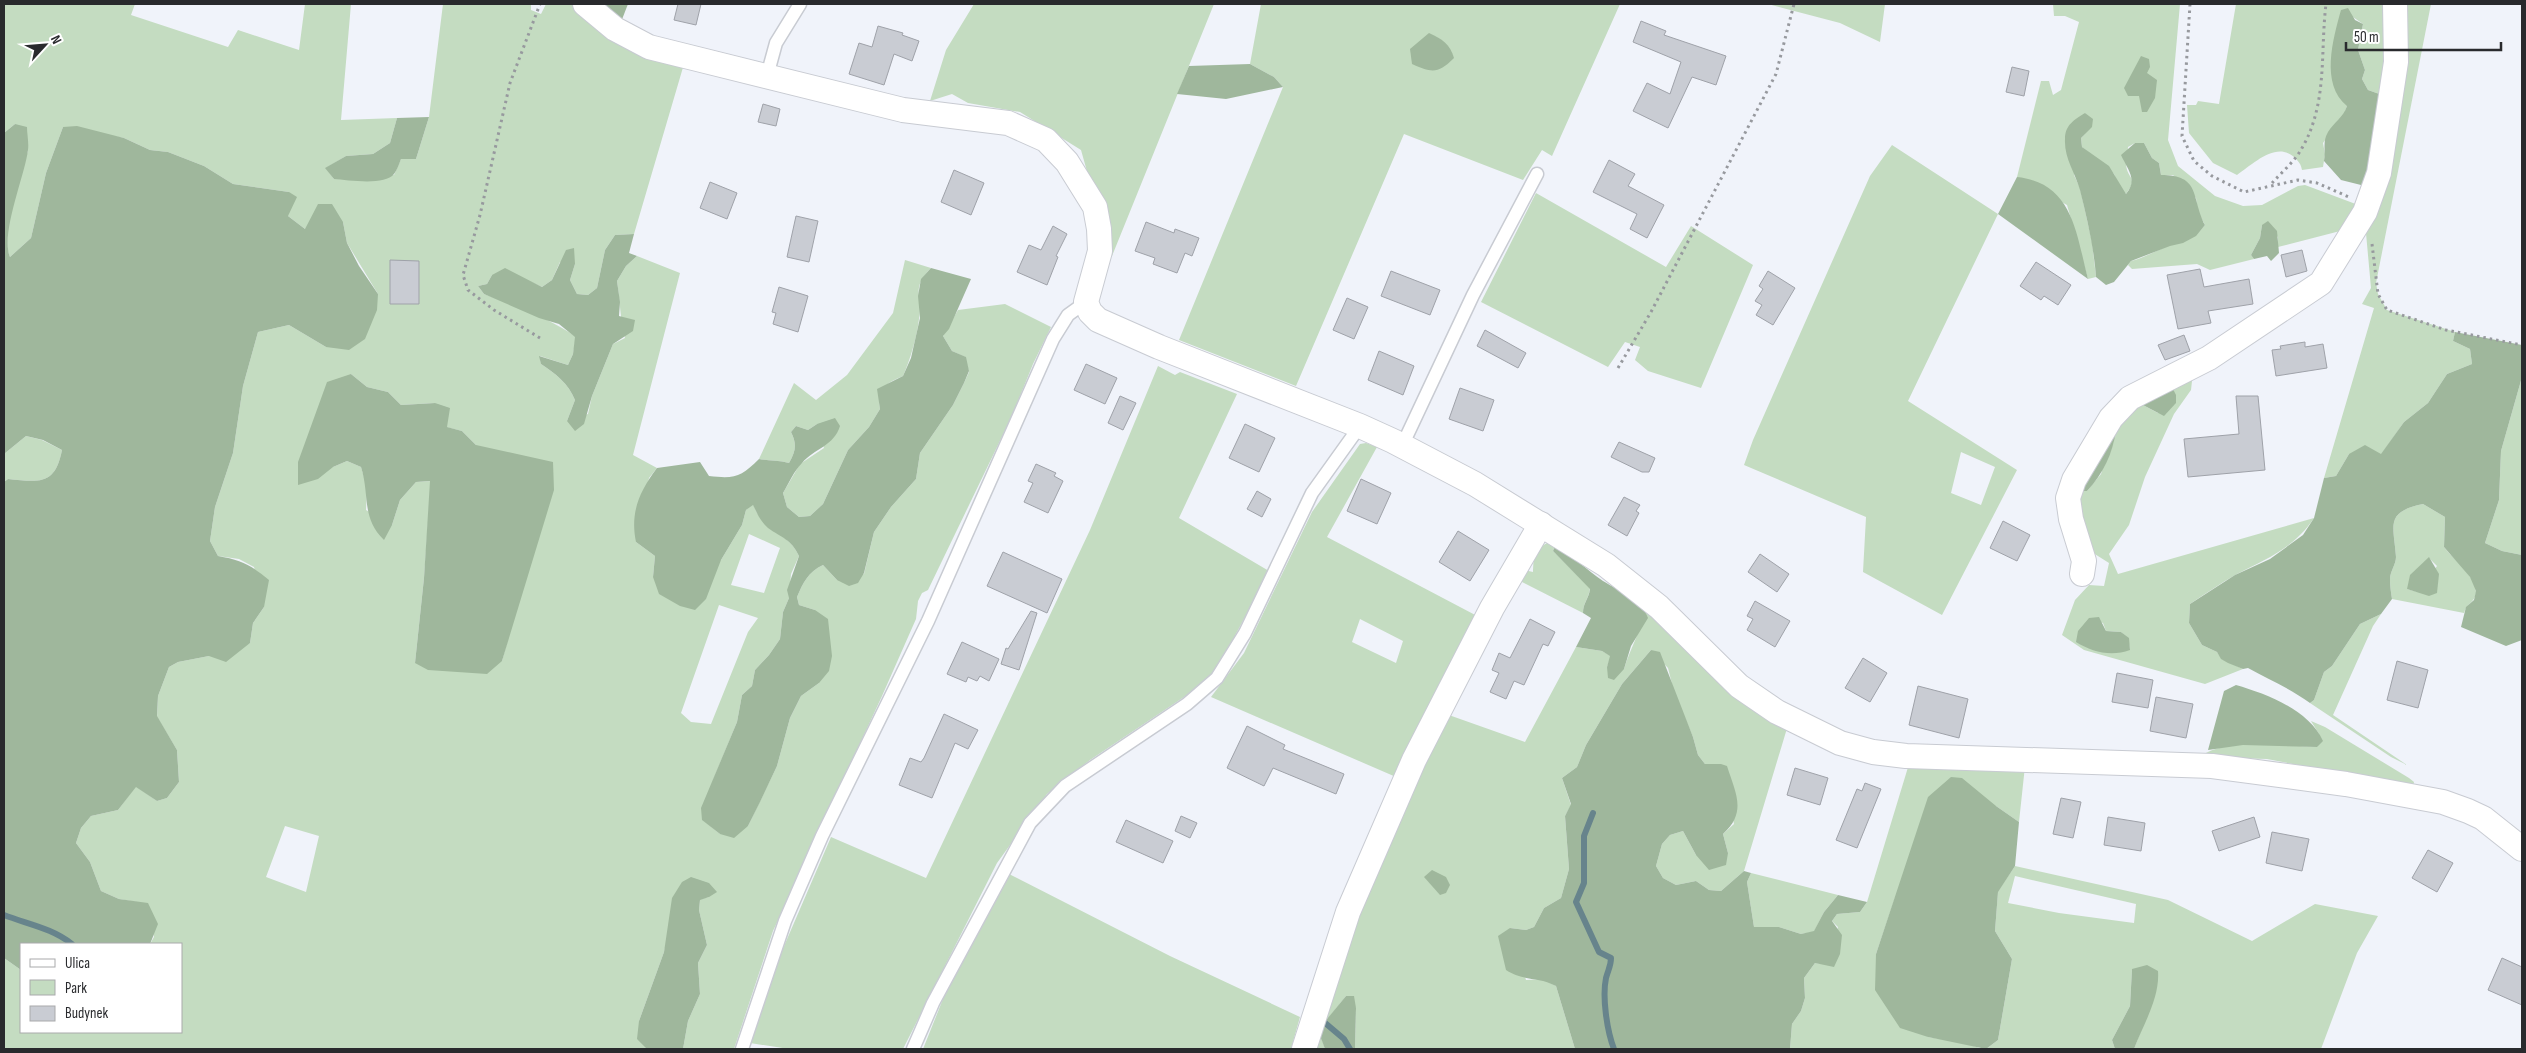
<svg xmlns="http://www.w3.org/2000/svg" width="2526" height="1053" viewBox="0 0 2526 1053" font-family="'Sofia Sans Condensed',sans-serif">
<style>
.green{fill:#c4dcc1;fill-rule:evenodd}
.forest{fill:#9fb79c}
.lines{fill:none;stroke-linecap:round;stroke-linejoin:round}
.stream{stroke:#67848c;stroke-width:6}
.building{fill:#c9ccd3;stroke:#9fa2a9}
.lane-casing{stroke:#c8cbd2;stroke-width:15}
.street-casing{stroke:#c8cbd2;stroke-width:26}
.path{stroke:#97999e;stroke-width:3;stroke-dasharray:2.5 4;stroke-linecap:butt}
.lane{stroke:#fff;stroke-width:12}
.street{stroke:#fff;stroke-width:24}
</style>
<rect width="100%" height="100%" fill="#f0f3fa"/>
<g class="green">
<path d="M4,4H135L131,15L228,47L238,30L299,50L305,4H351L341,120L397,118L390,143L373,154L346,156L326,168L334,179L394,175L401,159H416L429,117L443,4H531V10L541,14L546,4H575L684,64L634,234L615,235L605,250L597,288L588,295L577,294L570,280L575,264L560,262L552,280L542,287L529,281L492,275L487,284L478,286L484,294C512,304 553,320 576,337L573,354L568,365L540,356L541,364C556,374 568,383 575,400L567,421L588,414L592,396L613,344L625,338C620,319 620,300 617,281L626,266L637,256L680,273L633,455L657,468L649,478L636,542L655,556L653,577L721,560L742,525L746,510L753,504C764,534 788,531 799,556L791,574L789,598L783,612L780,639L769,655L755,670L752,686L742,695L737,722L714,778L703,820L720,834L748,826L777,766L790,718L801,696L819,683L815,610L799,605L797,597C803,583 808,572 823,565L837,580L864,574L874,532L891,507L916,479L920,453L953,405L964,383L969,372L965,357L952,351L943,336L958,310L1005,304L1051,327L1033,364L1012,416L928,590L922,593L918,601L916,619L882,696L773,931L734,1049H683L688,1021L700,994L698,963L707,945L699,910L700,899L709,897V883L670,926L664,952L639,1021L646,1048L652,1049H4V958L21,970V1032H181V944H150L154,937L148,904L119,899L101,891L90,862L76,843L81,828L91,816L118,810L136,786L157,801L167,798L179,782L177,750L157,717L158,696L169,667L178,662L209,656L250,643L253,623L264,607L254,567L239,559L218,556L210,541L215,507L233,453L243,386L258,332L289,325L326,347L378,294L347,243L343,222L305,229L288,216L289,192L233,184L204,166L168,152L150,150L124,138L63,127L46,173L31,238L10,257C0,237 20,174 28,151L15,124L4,133ZM351,374L367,387L388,392L401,405L435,403L446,427L462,431L476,445L522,588L502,661L415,663L424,578L431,481L416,482L400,500L392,525L366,510L367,487L361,467L347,461L333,467ZM749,534L780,548L764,593L731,585ZM719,605L758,618L748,632L711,724L691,722L681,713ZM285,826L319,836L306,892L266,877Z"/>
<polygon points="974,4 1214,4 1112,256 1100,198 1090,182 1081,150 1020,112 968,103 952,94 930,101 946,50"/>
<polygon points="1261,4 1620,4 1552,156 1542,150 1523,180 1404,134 1296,386 1179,340 1283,87 1274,77 1250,64"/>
<polygon points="1768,4 1885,4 1880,42 1840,23"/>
<path d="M2053,4H2180L2168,140L2178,166L2215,196L2243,206L2262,205L2298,186L2305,185L2361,206L2344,230L2278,247V237L2262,225L2260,238L2251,255L2254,259L2210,270L2197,264L2132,269L2128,265L2131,261C2144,258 2155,251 2168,246C2186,239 2192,241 2205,225L2198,212L2196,198L2173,175H2161L2159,163L2152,158L2144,143H2135L2128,147C2128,153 2126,159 2126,164C2127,180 2139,176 2126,194L2120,188L2114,174L2082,147L2081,138L2091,127L2085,113L2074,175L2080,188L2092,242L2096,277L2088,279L2067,205L2017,177L2041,81H2049L2053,95L2061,90L2079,22L2065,16H2054Z"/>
<path d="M2236,4H2390L2385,96L2368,90L2362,79L2365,70L2358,50L2363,24L2350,15L2347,106L2344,115L2323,143L2325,154L2323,167L2302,170C2301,164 2299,162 2294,157C2276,141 2253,164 2237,175L2213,163L2189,133L2187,105H2196L2198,101L2219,104Z"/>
<polygon points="2400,4 2431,4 2376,283 2378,294 2387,310 2455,332 2453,341 2470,349 2472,364 2447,374 2428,403 2404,422 2381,455 2349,454 2336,476 2324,478 2374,308 2362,304 2371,288 2365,222"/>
<path d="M1892,145L1998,214L1908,401L2017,470L1942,615L1863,572L1866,517L1744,465L1753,440L1870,176ZM1961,452L1995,467L1981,505L1951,493Z"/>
<polygon points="1536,193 1666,267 1691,226 1753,265 1701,388 1648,371 1635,360 1640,347 1625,342 1608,367 1481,302"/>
<path d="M905,260L931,268C910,290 923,294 919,319C917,337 910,360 903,376C886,383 877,389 880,409L869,427L848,450L823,504L810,516L799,517L787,507L783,493L800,464L824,448L817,424L808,430L796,426L791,432C797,444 796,451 789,463C779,460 769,461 759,459L794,383L816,400L847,375L893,313Z"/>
<polygon points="1158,366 1175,375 1180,372 1237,394 1179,518 1269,571 1216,672 1190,693 1090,760 1047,794 997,863 903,1049 789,1049 750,1043 775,967 831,837 926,878 1090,530"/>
<path d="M2193,372L2191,390L2174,414L2145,477L2129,525L2109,554L2118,574L2314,518C2294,548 2268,558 2237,574C2221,583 2205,594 2190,604L2189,623L2202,645L2217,652L2222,659L2243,669L2205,684L2084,650L2062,635L2075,600L2089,585L2104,586L2109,563L2090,551L2076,489L2087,491L2101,474L2117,422L2141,404L2158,413L2172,387ZM2089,618L2103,623L2106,631L2121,632L2128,638L2130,650Z"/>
<polygon points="2522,377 2522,555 2502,551 2485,543 2499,500 2501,451"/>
<path d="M26,436L42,440L62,450C55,486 39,482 8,479L4,482V454Z"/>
<path d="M1366,443L1377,447L1327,537L1479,617L1396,777L1211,697L1244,653L1312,512L1360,444ZM1360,619L1403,641L1396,663L1352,642Z"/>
<path d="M2423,504L2445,517L2444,547C2453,559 2477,577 2476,593C2475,602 2466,604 2464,613L2392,599C2391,593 2390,586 2390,579C2390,572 2396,564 2396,557C2394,526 2384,512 2423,504ZM2429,558L2437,566L2418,592L2407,589Z"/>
<path d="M1547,543L1556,544L1553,551L1590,588C1589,598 1583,603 1583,613L1514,578L1519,569L1533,572C1534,556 1533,551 1547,543Z"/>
<path d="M1645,609L1788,725L1744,871L1721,891L1709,890L1696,881L1676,885L1663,878L1656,866L1662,844L1670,835L1683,831L1696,855L1728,853L1723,834L1734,824L1721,764H1705L1698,755L1693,737L1674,692L1668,668L1651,650L1622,684L1586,745L1577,767L1562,778L1571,805L1565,816L1569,869L1561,898L1544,908L1534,927L1526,930L1510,928L1526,980L1543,979L1556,986L1575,1049H1355L1356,1008L1346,996L1319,1030L1325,1049H1312L1344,951L1446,714L1525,742L1576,647L1602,651L1611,656L1607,667L1624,669C1631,646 1641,632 1645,609Z"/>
<polygon points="2381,614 2373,626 2333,715 2407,765 2391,757 2310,703 2314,700 2324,672 2332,666 2360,624"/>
<path d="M2311,721L2325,727L2409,778L2414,782L2413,787L2267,759L2199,757C2229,736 2282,746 2317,747L2319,734Z"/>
<polygon points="1909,764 2025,766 2019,822 1996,806 1895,898 1876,954 1928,1037 1966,1043 1982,1049 1790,1049 1792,1024 1801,1011 1805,998 1804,978 1815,963 1826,964 1838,927 1832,921 1837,914 1860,912 1867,902"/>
<path d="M2015,866L2168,900L2252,941L2315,904L2378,916L2357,953L2321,1049H2134L2153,999L2132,969L2130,1006L2112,1040L2115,1049H1986L1998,1040L2012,959L1995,931L1998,891ZM2015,876L2136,904L2134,923L2059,913L2008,903Z"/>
<polygon points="1751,873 1838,895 1824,912 1814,932 1801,934 1779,927 1754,927 1747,882"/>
<polygon points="1009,874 1170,956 1300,1017 1291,1049 923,1049 943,999"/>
</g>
<g class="forest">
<polygon points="599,4 628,4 621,22"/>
<path d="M2348,8L2355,20L2363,24L2358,50L2365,70L2362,79L2368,90L2385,96L2369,187L2341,180L2324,161C2326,150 2322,142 2328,132C2334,122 2343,118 2347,106C2320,84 2333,39 2341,10Z"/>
<path d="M1429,33C1442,39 1450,44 1454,58C1438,74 1432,73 1412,64L1410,49Z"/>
<polygon points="2141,56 2149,59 2150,67 2147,73 2157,80 2155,98 2147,112 2142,112 2139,96 2128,96 2124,88"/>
<polygon points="1250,64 1274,77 1283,87 1226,99 1177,94 1189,66"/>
<path d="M2085,113L2093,119L2092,127L2081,138L2082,147L2109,166L2126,194C2138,180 2128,170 2121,155L2135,143H2144L2152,158L2159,163L2161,175C2201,175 2191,197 2205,225L2196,236L2183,243L2170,246L2131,261L2114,282L2106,285L2096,277C2094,248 2087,218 2080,190C2075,172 2064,158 2065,139C2065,125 2074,120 2085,113Z"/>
<path d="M429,117L416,159H401C399,164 397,170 394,174C385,186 348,180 334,179L325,168L346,156L373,154L390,143L397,118Z"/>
<path d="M15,124L27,127C27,134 29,143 28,150C25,175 0,234 10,257L31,238L46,173L63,127L77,126L124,138L150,150L168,152L204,166L233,184L289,192L297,197L288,216L305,229L318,204H332L343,222L347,243L359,266L378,294L377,310L365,339L349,350L326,347L289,325L258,332L243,386L233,453L215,507L210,541L218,556C241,560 251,565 269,580L264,607L253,623L250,643L226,662L209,656L178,662L169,667L158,696L157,716L177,750L179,782L167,798L157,801L136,787L118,810L91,816L81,828L76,843L90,862L101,891L119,899L148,903L158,924L150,944H21V970L4,958V482L8,479C39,482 55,486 62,450L43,440L26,436L4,454V133Z"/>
<path d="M2017,177C2073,183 2076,233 2088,279L1998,214Z"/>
<polygon points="2268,221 2277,231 2279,253 2271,261 2267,256 2254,259 2251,255 2260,238 2262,225"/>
<path d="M634,234L629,253L637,256L626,266L617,281L620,302L619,316L635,320L633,331L613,344L592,396L584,424L575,431L567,421L575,400C568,383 556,374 541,364L539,356L568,365L573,354L575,337L559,324L539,318L484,294L478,286L487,284L492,275L505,268L542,287L552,280L566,250L574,248L575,264L570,280L577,294L588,295L597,288L605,250L615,235Z"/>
<path d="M931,268L971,279L949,329L943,336L952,351L966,357L969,371L964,383L953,405L920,453L916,479L891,507L874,532L864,573L858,583L849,586L837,580L823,565C808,572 803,583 797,597L799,605L815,610L828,619L832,656L829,671L819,683L801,696L790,718L777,766L760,802L748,826L734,838L720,834L702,820L701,808L737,722L742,695L752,686L755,670L769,655L780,639L783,612L789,598L787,590L799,556C791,539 782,538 768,528C760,521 757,513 753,505L746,510L742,525L721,560L706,599L695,610L680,606L659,594L653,577L655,556L636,542C630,513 639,492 657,468L700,462L709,476C735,479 741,477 759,459C769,461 779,460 789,463C796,451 797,444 791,432L796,426L808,430L817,424L835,418L840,426C834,446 815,448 802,463C794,471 789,483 783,493L787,507L799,517L810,516L823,504L848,450L869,427L880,409L877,389L903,376L911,358L920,318L918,296L921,279Z"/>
<path d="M2455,332L2522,345V377L2501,451L2499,500L2485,543L2502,551L2522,555V640L2506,646L2461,627L2466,607L2474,600L2476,591L2470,577L2444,547L2445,517L2423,504C2384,512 2394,526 2396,557C2396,564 2390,572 2390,579C2390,586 2391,593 2392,599L2381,614L2360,624L2332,666L2324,672L2314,700L2310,703C2291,689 2270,680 2248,668L2243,669L2228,663L2221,659L2217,652L2202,645L2189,623L2190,604L2235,575L2270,559L2303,535L2314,518L2324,478L2336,476L2349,454L2365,445L2381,454L2404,422L2428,403L2447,374L2472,364L2470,349L2453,341Z"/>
<path d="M351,374L367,387L388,392L401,405L435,403L450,408L447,427L462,431L476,445L553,462L554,490L502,661L487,674L428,670L415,663L424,578L430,481L416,482L400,500L392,525L384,540C361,518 370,495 361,467L347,461L333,467L318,479L298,485V462L327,382Z"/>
<polygon points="2172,387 2176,395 2176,403 2164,416 2141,404"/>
<path d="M2116,430C2113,453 2103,474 2087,491H2079Z"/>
<path d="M1556,544C1572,556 1587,570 1603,581C1619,591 1641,599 1648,618L1631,646L1624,669L1614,680L1608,678L1607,667L1610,656L1602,651L1576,647L1591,618L1583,613C1583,603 1589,598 1590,589L1553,551Z"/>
<polygon points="2429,557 2439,574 2437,593 2429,596 2407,589 2410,575"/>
<path d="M2099,617L2106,631L2121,632L2129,638L2130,650C2111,657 2092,652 2076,642L2078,631L2089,618Z"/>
<path d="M1651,650L1660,652L1693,737L1698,755L1705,764H1721L1727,766C1736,794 1747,812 1723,834L1728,853L1726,865L1709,870L1696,855L1683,831L1670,835L1662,844L1656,866L1663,878L1676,885L1696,881L1709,890L1721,891L1744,871L1751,873L1747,882L1754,927H1779L1801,934L1814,931L1824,912L1838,895L1867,902L1860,912L1837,914L1832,921L1842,935L1840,954L1834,967L1815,963L1804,978L1805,998L1801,1011L1792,1024L1790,1049H1575L1556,986C1537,976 1525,982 1506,970L1498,936L1510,928L1526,930L1534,927L1544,908L1561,898L1569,869L1565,816L1571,804L1562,778L1577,767L1586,745L1622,684Z"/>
<path d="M2236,685C2267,694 2309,710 2323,741L2317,747L2243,745L2208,750L2224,691Z"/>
<polygon points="1951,777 1962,778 1996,806 2019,822 2015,866 1998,892 1995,931 2012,959 1998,1040 1986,1049 1928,1037 1900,1028 1875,990 1876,954 1928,797"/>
<polygon points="1432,870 1446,877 1450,885 1446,893 1440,895 1424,877"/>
<polygon points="691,877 709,883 717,892 709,897 700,900 699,910 707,945 698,963 700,994 688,1021 683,1049 646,1048 637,1039 639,1021 664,952 672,898 682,882"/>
<path d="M2147,965L2158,971C2160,998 2143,1025 2134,1049H2115L2112,1040L2130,1006L2132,969Z"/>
<polygon points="1346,996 1354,996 1356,1008 1355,1049 1325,1049 1318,1030"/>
</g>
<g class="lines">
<g class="stream">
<path d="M1593,813L1584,836V883L1576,902L1599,952L1611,958C1611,966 1608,970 1606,978C1602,997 1607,1031 1614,1049"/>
<path d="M4,915C27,924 52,928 72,944"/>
<polyline points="1324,1022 1344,1039 1350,1049"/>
</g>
</g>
<g class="building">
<polygon points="678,4 701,4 696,25 674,20"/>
<polygon points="1641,21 1666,31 1664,35 1726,56 1716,85 1692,77 1668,128 1633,111 1647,83 1670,94 1681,62 1633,42"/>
<polygon points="878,26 903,33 902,35 919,41 912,61 894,54 884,85 849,74 859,43 872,47"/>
<polygon points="2012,67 2029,71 2024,96 2006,92"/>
<polygon points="763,104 780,109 776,126 758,122"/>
<polygon points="1609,160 1635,174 1628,186 1664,205 1647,238 1630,229 1637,214 1593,192"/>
<polygon points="954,170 984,183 971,215 941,202"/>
<polygon points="710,182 737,193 727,219 700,208"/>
<polygon points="796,216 818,221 809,262 787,257"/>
<polygon points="1146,222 1174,233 1175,229 1199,238 1192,256 1185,253 1177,273 1153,264 1155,258 1135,251"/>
<polygon points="1053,226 1067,234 1056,256 1058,257 1047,285 1017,272 1029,245 1041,250"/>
<polygon points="2302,250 2307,271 2286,277 2281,255"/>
<polygon points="390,260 419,261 419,304 390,304"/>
<polygon points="2036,262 2071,285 2058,305 2044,296 2041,300 2020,286"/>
<polygon points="2200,269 2204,287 2249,279 2253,304 2208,311 2211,323 2178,329 2167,275"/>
<polygon points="1391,271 1440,290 1430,315 1381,296"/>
<polygon points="1768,271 1795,288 1773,325 1756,315 1762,305 1755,301 1763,289 1759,286"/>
<polygon points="779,287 808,296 798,332 773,324 776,313 772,312"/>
<polygon points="1347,298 1368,307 1354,339 1333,330"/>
<polygon points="1485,330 1526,353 1518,368 1477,346"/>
<polygon points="2184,335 2190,351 2165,360 2158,345"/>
<polygon points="2305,342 2305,347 2323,344 2327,368 2276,376 2272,350 2281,349 2280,346"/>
<polygon points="1379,351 1414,366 1403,395 1368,380"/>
<polygon points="1086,364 1117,378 1105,404 1074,390"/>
<polygon points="1460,388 1494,400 1483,431 1449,419"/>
<polygon points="1120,396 1136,403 1123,430 1108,423"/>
<polygon points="2236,396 2258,396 2265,470 2188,477 2184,439 2239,434"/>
<polygon points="1245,424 1275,438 1259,472 1229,458"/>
<polygon points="1619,442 1655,458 1649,472 1642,472 1611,457"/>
<polygon points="1036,464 1056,473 1054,476 1063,481 1048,513 1024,502 1033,483 1028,481"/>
<polygon points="1361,479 1391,493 1377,524 1347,511"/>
<polygon points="1257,491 1271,499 1262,517 1247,509"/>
<polygon points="1624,497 1640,505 1636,511 1639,513 1627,536 1608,525"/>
<polygon points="2003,521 2030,535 2017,561 1990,548"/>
<polygon points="1458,531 1489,550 1470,581 1439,562"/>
<polygon points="1003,552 1062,579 1047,613 987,586"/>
<polygon points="1760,554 1789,574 1777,592 1748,572"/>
<polygon points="1755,601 1790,621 1775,647 1747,630 1753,619 1747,616"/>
<polygon points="1031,611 1037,613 1019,670 1001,664 1006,648 1008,649"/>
<polygon points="1530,619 1555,632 1548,646 1543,644 1524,685 1514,681 1506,699 1490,692 1499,673 1492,670 1499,653 1510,658"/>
<polygon points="962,642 999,659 989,681 980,676 977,681 968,677 966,682 947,674"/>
<polygon points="1863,658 1887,673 1870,702 1845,688"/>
<polygon points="2397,661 2428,670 2418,708 2387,700"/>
<polygon points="2117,673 2153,680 2148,708 2112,702"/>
<polygon points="1918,686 1968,699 1959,738 1909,725"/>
<polygon points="2156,697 2193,704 2186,738 2150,731"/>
<polygon points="944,714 978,730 968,749 955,743 932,798 899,785 910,758 921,762 924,758"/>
<polygon points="1247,726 1285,745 1283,749 1344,774 1336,794 1273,768 1264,786 1227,768"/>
<polygon points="1795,768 1828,778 1820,805 1787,795"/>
<polygon points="1865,783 1881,789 1857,848 1836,840 1857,789 1862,791"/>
<polygon points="2061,798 2081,802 2073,838 2053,834"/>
<polygon points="1181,816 1197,823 1190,838 1175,831"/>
<polygon points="2108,817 2145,823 2141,851 2104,845"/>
<polygon points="2254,817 2260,837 2219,851 2212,831"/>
<polygon points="1126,820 1173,841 1163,863 1116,842"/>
<polygon points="2272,832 2309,839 2302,871 2266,863"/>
<polygon points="2428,850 2453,863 2437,892 2412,878"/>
<polygon points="2502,958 2522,967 2522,1005 2488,990"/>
</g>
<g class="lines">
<g class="lane-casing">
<g id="lane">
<polyline points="767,76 776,43 800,4"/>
<polyline points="1402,446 1473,295 1537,174"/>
<polyline points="742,1049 785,921 822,836 928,621 1053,339 1068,315 1086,302"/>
<polyline points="913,1049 933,1003 1030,823 1065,786 1187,704 1217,678 1245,633 1312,493 1360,426"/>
</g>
</g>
<g class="street-casing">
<g id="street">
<polyline points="585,4 615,29 649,47 903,110 1008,123 1046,140 1067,162 1095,207 1099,229 1100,251 1086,302 1090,312 1098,320 1159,347 1360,426 1393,441 1475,484 1606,565 1659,607 1739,686 1777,712 1840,743 1873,752 1906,756 2212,766 2346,784 2443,802 2468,811 2483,818 2522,849"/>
<polyline points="2082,574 2084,561 2071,519 2068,498 2074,480 2111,418 2130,398 2209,358 2321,283 2365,212 2379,173 2396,62 2395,4"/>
<polyline points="1304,1049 1348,912 1414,760 1492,608 1541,524"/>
</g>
</g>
<g class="path">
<polyline points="2190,4 2182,136 2194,161 2212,176 2244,192 2298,180 2317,183 2349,197"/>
<path d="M2272,183C2282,172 2295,161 2302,148C2328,103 2320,53 2326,4"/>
<polyline points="2372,244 2378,294 2387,310 2446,330 2522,345"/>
<polyline points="540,338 494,310 468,290 463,275 480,215 510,83 540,4"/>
<polyline points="1618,368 1651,312 1776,74 1794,4"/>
</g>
<use href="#lane" class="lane"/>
<use href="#street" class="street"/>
</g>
<rect width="2526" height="1053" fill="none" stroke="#292a2d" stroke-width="10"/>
<rect x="20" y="943" width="162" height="90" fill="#ffffff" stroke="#a9aaab"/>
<rect x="30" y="959" width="25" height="8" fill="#ffffff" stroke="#a9aaab"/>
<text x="65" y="968" font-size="15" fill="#292a2d">Ulica</text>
<rect x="30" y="980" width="25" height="15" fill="#c4dcc1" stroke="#a9aaab"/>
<text x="65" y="993" font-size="15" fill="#292a2d">Park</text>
<rect x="30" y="1006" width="25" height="15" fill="#c9ccd3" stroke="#a9aaab"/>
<text x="65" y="1018" font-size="15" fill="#292a2d">Budynek</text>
<g transform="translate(45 45) rotate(64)" stroke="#ffffff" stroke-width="4" paint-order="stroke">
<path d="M0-4L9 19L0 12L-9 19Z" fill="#292a2d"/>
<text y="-8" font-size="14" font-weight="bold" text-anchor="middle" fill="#292a2d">N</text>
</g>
<path d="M2346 42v8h155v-8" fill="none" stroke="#292a2d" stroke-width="2.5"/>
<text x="2354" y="42" font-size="15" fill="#292a2d" stroke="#ffffff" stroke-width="4" paint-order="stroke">50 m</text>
</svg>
